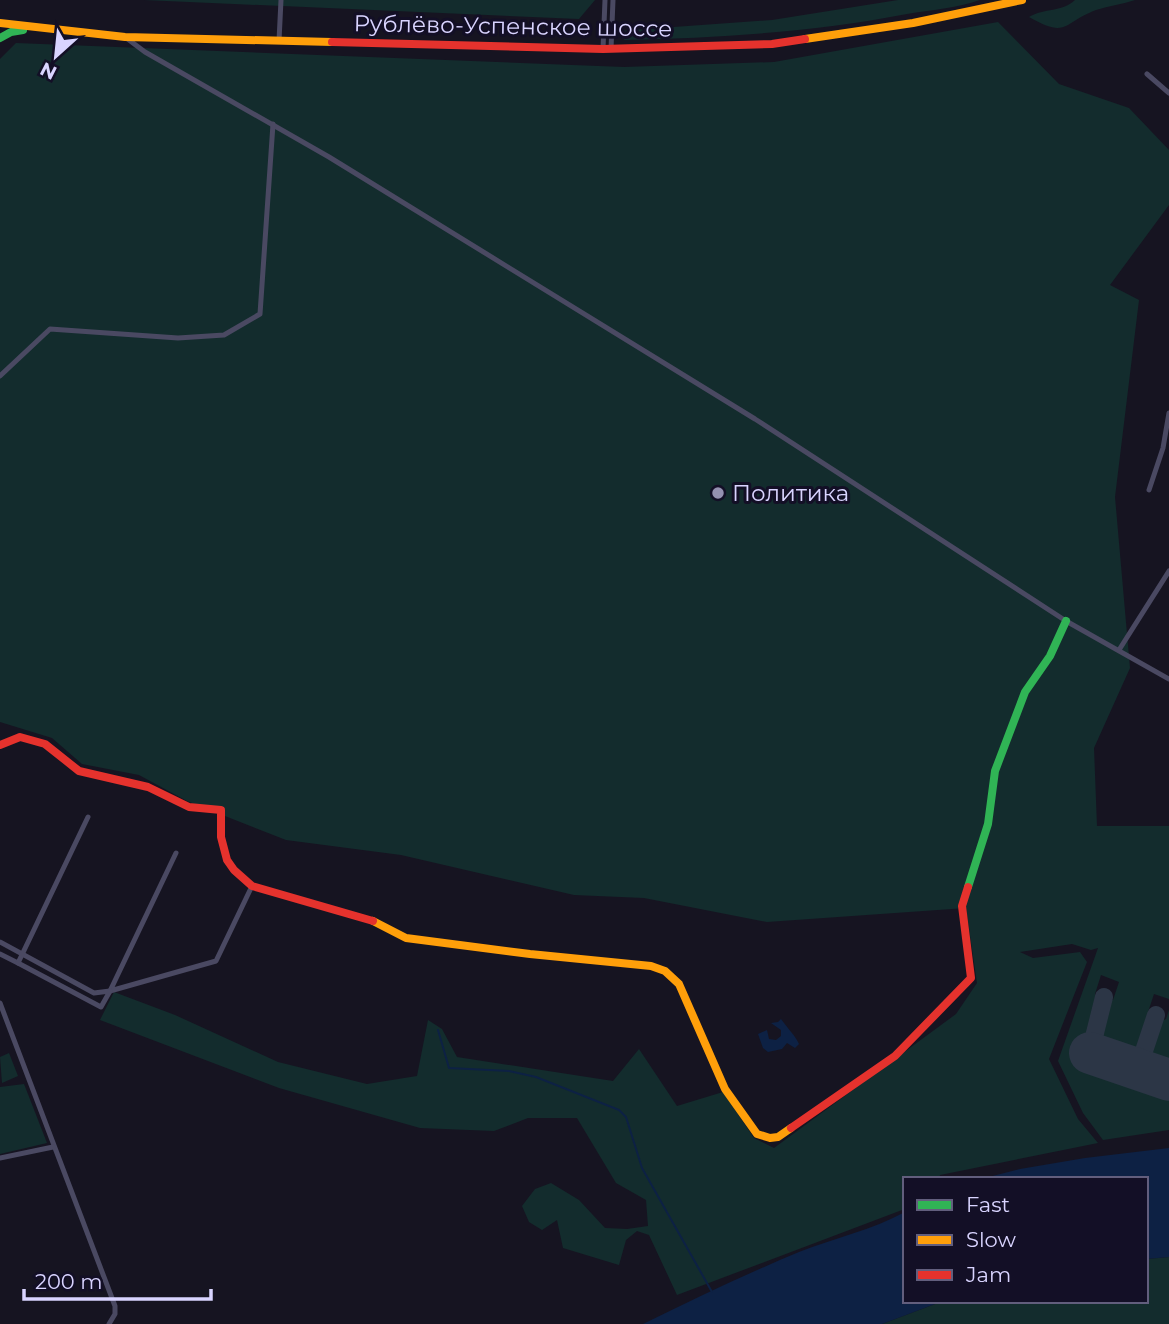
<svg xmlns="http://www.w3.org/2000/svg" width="1169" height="1324" viewBox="0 0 1169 1324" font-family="Montserrat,sans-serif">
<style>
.green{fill:#132c2d}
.water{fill:#0d2144}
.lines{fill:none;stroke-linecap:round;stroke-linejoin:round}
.stream{stroke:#0d2144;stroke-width:2}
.taxiway{stroke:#2c3646;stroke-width:18}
.runway{stroke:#2c3646;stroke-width:42}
.street{stroke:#4a4962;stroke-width:5}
.fast{stroke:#30b455;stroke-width:8}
.slow{stroke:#ff9f0a;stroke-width:8}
.jam{stroke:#e5322d;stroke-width:8}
.poi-dot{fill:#9591b1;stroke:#130f26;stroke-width:2.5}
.labels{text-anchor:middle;stroke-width:6;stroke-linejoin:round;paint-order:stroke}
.street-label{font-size:23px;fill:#d9d4ff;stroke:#130f26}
.poi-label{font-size:23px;fill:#d9d4ff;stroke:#130f26;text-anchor:start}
</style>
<rect width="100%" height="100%" fill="#161421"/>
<g class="green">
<polygon points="144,0 595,0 579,19"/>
<path d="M898,0H980C957,8 931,10 907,14C813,32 720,38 625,40L616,35L618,31L772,20Z"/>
<path d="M1075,0H1135C1123,4 1109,6 1096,10C1062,23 1068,39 1029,17C1044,8 1063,12 1075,0Z"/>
<polygon points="998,22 1059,84 1129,108 1169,150 1169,205 1110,285 1139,300 1115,497 1130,668 1094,748 1097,826 1169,826 1169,999 1154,994 1148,1012 1151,1020 1142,1046 1132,1051 1106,1041 1100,1032 1106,1005 1111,1000 1113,1000 1119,982 1101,975 1095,994 1098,1002 1080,1065 1169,1096 1169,1130 1103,1140 1083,1113 1058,1061 1098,948 1091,950 1072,944 1020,952 1033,958 1080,952 1087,962 1049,1059 1078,1119 1098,1143 940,1175 939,1179 905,1179 905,1208 902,1210 677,1295 649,1235 637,1231 626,1240 619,1265 563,1248 557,1220 542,1230 529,1222 522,1206 535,1189 551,1183 579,1200 605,1228 627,1229 648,1226 646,1200 616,1183 577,1118 528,1118 494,1131 420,1128 279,1088 100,1020 114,992 175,1015 278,1062 367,1084 417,1076 428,1020 442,1029 457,1057 613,1081 639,1049 677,1106 723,1092 754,1138 774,1148 956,1014 977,983 966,908 767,922 644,898 574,895 401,855 286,840 187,801 139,775 82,764 52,738 0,722 0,59 16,43 624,67 774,62"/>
<polygon points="1169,1010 1169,1064 1156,1059 1149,1050 1159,1022 1166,1019"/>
<polygon points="9,1053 18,1076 2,1083 0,1057"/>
<polygon points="24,1084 47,1143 0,1154 0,1087"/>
<polygon points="1169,1257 1169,1324 882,1324 943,1301 1146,1301 1146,1259"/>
</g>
<g class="water">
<path d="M781,1019C788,1029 795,1035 799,1044L795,1048L787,1043L782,1049L768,1052L763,1048L758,1034L767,1030L769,1039L776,1040L781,1036V1030L771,1023L778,1022Z"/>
<polygon points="1169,1148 1169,1257 1146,1259 1146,1179 981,1179 1020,1169 1085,1158"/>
<path d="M905,1212V1301H943L882,1324H643C694,1299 746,1274 799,1252C834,1238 872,1230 905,1212Z"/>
</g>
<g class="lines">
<polyline class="stream" points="438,1030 449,1068 509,1071 536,1077 619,1110 626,1117 642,1168 712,1292"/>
<g class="taxiway">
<polyline points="1090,1053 1104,997"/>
<polyline points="1138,1069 1156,1015"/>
</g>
<polyline class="runway" points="1090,1053 1169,1080"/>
<g class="street">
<polyline points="125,37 145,52 329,157 755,419 1066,621 1169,679"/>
<polyline points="279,41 281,0"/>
<polyline points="603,49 605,0"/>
<polyline points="611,49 613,0"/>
<polyline points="1147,74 1169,93"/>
<polyline points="0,376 50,329 178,338 224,335 260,314 273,124"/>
<polyline points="1149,490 1163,448 1169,413"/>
<polyline points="1119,650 1169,571"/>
<polyline points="176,853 110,991 216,961 252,886"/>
<polyline points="0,942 94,993 110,991"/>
<polyline points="0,954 18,963 88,817"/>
<polyline points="18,963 101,1007 110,991"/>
<polyline points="0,1003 115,1306 115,1314 109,1324"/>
<polyline points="0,1158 53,1147"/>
</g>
<g class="fast">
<polyline points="0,38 11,32 23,30"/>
<polyline points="968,887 988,824 995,771 1025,692 1050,656 1066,621"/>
</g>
<g class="slow">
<polyline points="0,23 125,37 332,42"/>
<polyline points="805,39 913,23 1022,0"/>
<polyline points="373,921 406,938 530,954 651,966 665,971 679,984 725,1089 757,1134 770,1138 778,1137 791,1128"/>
</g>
<g class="jam">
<polyline points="332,42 603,49 772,44 805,39"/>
<polyline points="0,745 20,737 45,744 79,771 148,787 189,807 221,810 221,837 227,860 234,870 252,886 373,921"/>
<polyline points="791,1128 895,1056 971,978 962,906 968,887"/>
</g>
</g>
<circle class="poi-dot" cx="718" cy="493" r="7"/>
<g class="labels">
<g class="street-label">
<text transform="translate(513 26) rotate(1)" y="8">Рублёво-Успенское шоссе</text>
</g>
<g class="poi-label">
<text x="732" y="501">Политика</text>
</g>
</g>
<rect x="903" y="1177" width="245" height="126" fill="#130f26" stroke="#625e7d" stroke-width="2"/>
<rect x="917" y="1200" width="35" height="10" fill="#30b455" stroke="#625e7d" stroke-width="2"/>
<text x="966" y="1212" font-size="21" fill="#d9d4ff">Fast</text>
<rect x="917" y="1235" width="35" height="10" fill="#ff9f0a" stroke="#625e7d" stroke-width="2"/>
<text x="966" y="1247" font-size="21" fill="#d9d4ff">Slow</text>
<rect x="917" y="1270" width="35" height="10" fill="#e5322d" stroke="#625e7d" stroke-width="2"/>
<text x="966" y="1282" font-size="21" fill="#d9d4ff">Jam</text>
<g transform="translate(56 56) rotate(207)" stroke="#130f26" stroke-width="5" paint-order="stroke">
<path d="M0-5L12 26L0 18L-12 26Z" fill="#d9d4ff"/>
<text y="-10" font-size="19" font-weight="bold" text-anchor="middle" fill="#d9d4ff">N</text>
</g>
<path d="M24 1289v10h187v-10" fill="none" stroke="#d9d4ff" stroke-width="3.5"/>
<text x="35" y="1289" font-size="21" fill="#d9d4ff" stroke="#130f26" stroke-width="5" paint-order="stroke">200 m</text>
</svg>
